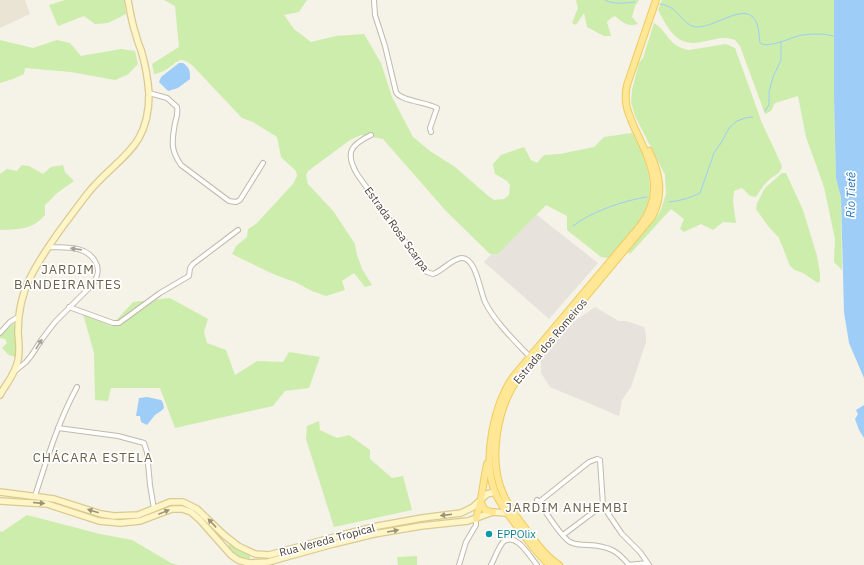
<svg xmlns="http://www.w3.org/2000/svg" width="864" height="565" viewBox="0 0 864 565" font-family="'IBM Plex Sans',sans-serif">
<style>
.residential{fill:#e9e4d4}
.industrial{fill:#e7e3dc}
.green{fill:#ccedac}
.water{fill:#9ecdf7}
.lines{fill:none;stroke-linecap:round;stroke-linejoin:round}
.stream{stroke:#9ecdf7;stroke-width:1}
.street-casing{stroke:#c1baa8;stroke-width:6}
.secondary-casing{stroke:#d9ca92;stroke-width:8}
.primary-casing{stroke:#efcb5b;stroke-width:8}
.street{stroke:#fff;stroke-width:4}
.secondary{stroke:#fff5c7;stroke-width:5.5}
.primary{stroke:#ffe796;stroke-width:6}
.oneway{fill:#a4a09a}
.oneway2{fill:#9b9377}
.culture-dot{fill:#0f9aa8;stroke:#fff;stroke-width:1.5}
.labels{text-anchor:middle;stroke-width:3.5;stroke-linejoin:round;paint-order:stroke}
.street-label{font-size:11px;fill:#494235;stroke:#fff}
.culture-label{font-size:11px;fill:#0d838f;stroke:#fff;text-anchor:start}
.water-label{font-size:12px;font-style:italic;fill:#2375c0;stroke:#fff}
.quarter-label{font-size:13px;letter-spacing:1px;fill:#6d614b;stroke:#fff}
</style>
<rect width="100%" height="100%" fill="#f5f2e7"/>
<polygon class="residential" points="0,0 25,0 30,14 0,28"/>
<g class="industrial">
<polygon points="532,211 598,263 549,319 484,262"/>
<polygon points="595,307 619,321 626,321 644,327 646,334 646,342 631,387 622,400 619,416 550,387 541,373 541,357 544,350 576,320"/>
</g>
<g class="green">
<polygon points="65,0 124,0 126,14 108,23 95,24 84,16 58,26 49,5"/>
<path d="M164,0H307L299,12L284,15L294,29L311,42L336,36L364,34L381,63L392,97L413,137L430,151L455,167L487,195L494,200L504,199L509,195L510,185L507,181L495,174L493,164L501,155L524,147L531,160L537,163L544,155L560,154L594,147L604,137L632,133C636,141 641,149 644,158C661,207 638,223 608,258L601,257L567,230V216L546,205L498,254H490L446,211L383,139L361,135L350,140L308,171L306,175L308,184L334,212L355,244L357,255L362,269L372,285L365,287L354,273L342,281L345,290L326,296L312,291L295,282L273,274L232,254L236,246L247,237L248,229L256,224L293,184L297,176L296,171L281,157L277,137L253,122L242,118L192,65C179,55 178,62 167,69C163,72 158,73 154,74L152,64L179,47L175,6Z"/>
<path d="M576,0H639L635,6L632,17L638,24C628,27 623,23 615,16L611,18L607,22L611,36H604L587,27L584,13L576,25L572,23L578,8Z"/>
<path d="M662,0H834V98L836,178L841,198L842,270L834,262L835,239L824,187L806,137L798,96L775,103L771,111L765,114L740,46L735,40C726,37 720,38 711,40C705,41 698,43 692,43C673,42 666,24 658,10Z"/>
<path d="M654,23C669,32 667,46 689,50L726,44L735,48L762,123L782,166C780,174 777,174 771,178C765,183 760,190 756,197L750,196L742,188L734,191L733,201L736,223L723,222L713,230L701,224L684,232L680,229L684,219L671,209L630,254L628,252L660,212L666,194L665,175L635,116L631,102L632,90L639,63L643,58Z"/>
<polygon points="0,40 33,48 57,40 70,43 81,56 121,49 135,51 138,64 127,75 115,80 71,72 25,68 24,74 13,79 0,83"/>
<path d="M22,165L29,166L43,174L51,167L63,165L65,172L74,181L57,193L45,205V215C32,230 20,229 1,230H0V174L7,169L17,171Z"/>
<polygon points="782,173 786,173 803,210 817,256 820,273 820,281 818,283 803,273 795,270 790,266 779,238 768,226 756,209 757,203 765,188"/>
<polygon points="170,298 208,319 204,332 207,343 226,350 235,375 257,361 283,362 289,352 320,357 309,388 285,391 273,406 175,428 160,388 111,388 108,401 95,400 94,353 83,314 111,326 133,302"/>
<polygon points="13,324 15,325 16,357 9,355 2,348 7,343 5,339 0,338 0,336"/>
<polygon points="319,421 320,430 337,438 349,435 370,450 370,459 392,478 403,476 412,510 334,527 306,439 307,426"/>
<polygon points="27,515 100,534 132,540 171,563 178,565 0,565 0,531 2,532"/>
<path d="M229,544H232L250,555V559L246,561C239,558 230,554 228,546Z"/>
<polygon points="417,556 417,565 398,565 397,557"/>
</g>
<g class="water">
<polygon points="834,0 864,0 864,378 849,343 844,312 841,198 836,178 834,98"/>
<path d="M179,63H183C190,68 190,71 190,79L178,88L168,91L159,82L161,77Z"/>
<polygon points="147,397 161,400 163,403 164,408 161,411 155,415 147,425 141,422 140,416 136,416 139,398"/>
<polygon points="864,405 864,438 859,430 855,419 858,414 856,410"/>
</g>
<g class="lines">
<g class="stream">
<path d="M605,0C614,5 626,3 635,2"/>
<path d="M660,4C665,5 670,6 674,10C680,15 685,23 692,26C709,33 744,0 755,20C759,26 759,36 760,43C769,49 791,37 802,35C812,34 823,33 833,36"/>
<polyline points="765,111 769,105 769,92 773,77 781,60 781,42"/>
<path d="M669,202C680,201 690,198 700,193L714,153L721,143L729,128L737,121L745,118L753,117"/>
<path d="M573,226C590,212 625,200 647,197"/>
</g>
<g class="street-casing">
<g id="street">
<path d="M374,0L375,15L385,46L396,92C400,101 427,102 437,108L430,128L431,132"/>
<path d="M149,93L167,98L177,107C178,112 177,117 175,123C172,141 170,149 181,165L229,201L236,202L240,200L263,163"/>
<path d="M371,135C350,145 345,153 357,174L424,268L427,272L433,274C442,271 453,258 462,258C476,258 480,291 485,302C495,322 514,340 530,357"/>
<polyline points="69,307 113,323 119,323 160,293 189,276 190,268 193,264 238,230"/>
<polyline points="0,333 10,322 18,317"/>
<path d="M15,371L26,362L31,356L42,339L55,322L93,284C98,276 100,269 95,261C85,245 66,248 49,247"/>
<polyline points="58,428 118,436 144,443 147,452 150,485 154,509"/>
<path d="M35,496C47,459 58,422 77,387"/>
<path d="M537,500C546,511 559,535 570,542C576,545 582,545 588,545C608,546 617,550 629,565"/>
<polyline points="539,502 589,462 597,459 600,460 603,505 605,509 622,534 640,552 649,565"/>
<polyline points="563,535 603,505"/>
<polyline points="459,565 466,542 476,525 476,519"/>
<path d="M491,565C495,558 498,548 503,542C516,531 530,557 537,565"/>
<polyline points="628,565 647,563"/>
</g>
</g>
<g class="secondary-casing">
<g id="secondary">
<path d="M0,395C6,384 16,373 18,360C20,351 19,342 18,333C18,313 21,296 30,278C44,250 69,218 88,193C118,156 149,150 149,94C148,80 145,63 141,50C139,45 137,40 136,35C132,24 130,12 128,0"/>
<polyline points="0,492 54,499 101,514 114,516 138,515 170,502 183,502 197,509 224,535 238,546 255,554 269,555 338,536 378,526 422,518 461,513 473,507 487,494 495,492"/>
<polyline points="0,501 47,504 99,521 120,523 140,521 172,509 182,509 191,512 200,520 231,555 238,560 249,563 268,562 333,544 374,534 421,526 468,521 493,512 507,513"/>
</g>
</g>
<g class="primary-casing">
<g id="primary">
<path d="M481,502C483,510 486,511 493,512"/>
<path d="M476,519C482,501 483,482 487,464"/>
<path d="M550,565C539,556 531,544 522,533C513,520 501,507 495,492C482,460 494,405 513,377L640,226C666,192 651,163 635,129C628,113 623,102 627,85L656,0"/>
<path d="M559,565C546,557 537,544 528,532C519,520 510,509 504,496C487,461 497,407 519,377L652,217C664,194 660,174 649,151"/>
</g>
</g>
<use href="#street" class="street"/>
<use href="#secondary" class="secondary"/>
<use href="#primary" class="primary"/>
</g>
<defs><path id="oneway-solid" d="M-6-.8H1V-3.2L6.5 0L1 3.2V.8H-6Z"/></defs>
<g class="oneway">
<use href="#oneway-solid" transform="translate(76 249) rotate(-172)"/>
<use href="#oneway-solid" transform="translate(39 344) rotate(-58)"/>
</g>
<g class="oneway2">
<use href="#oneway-solid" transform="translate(39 503) rotate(5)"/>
<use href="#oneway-solid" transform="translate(93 511) rotate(-162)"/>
<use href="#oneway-solid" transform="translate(164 512) rotate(-22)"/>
<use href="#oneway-solid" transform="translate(446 515) rotate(173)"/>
<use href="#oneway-solid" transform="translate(212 523) rotate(-133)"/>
<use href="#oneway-solid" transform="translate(393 531) rotate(-10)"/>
</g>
<circle class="culture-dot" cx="489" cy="534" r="4"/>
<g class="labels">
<g class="street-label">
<text transform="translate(397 229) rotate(54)" y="4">Estrada Rosa Scarpa</text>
<text transform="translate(550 341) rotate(-50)" y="4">Estrada dos Romeiros</text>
<text transform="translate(327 540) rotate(-15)" y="4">Rua Vereda Tropical</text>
</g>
<g class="culture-label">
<text x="497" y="538">EPPOlix</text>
</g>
<g class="water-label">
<text transform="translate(851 195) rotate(-89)" y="4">Rio Tietê</text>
</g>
<g class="quarter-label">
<text x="68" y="274">JARDIM<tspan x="68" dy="15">BANDEIRANTES</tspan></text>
<text x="93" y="462">CHÁCARA ESTELA</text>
<text x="567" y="512">JARDIM ANHEMBI</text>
</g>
</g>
</svg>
